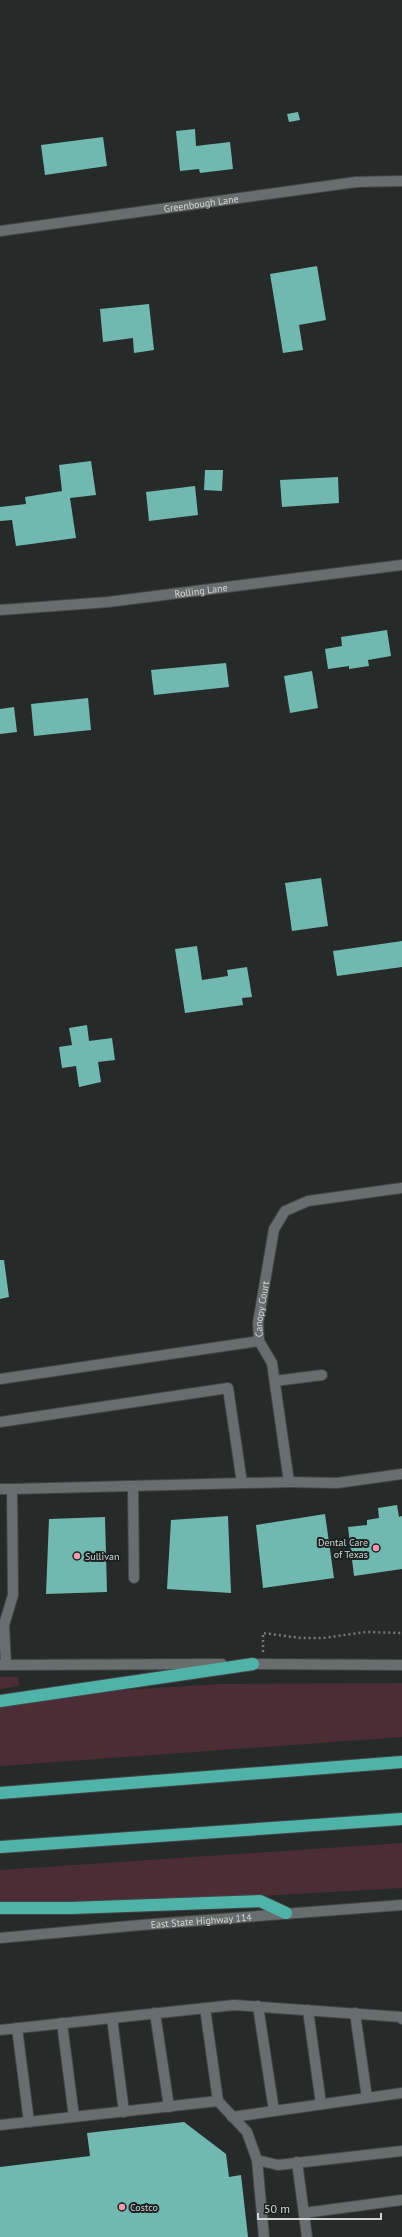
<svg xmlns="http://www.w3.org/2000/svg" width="402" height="2237" viewBox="0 0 402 2237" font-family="'PT Sans',sans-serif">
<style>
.green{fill:#4c2d35}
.building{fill:#71b9b0}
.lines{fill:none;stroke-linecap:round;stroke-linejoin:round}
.lane-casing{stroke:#424646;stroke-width:12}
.street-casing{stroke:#424646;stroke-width:12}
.secondary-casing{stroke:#424646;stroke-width:12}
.highway-casing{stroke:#424646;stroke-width:14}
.path{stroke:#757978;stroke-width:2.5;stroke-dasharray:2 3;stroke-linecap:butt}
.lane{stroke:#686e6d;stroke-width:10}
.street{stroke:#686e6d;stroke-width:10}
.secondary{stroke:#686e6d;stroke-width:10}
.highway{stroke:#50b3a9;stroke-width:12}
.poi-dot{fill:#f29aaf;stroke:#1c2221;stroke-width:1.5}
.labels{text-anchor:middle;stroke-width:4;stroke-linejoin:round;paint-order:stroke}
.street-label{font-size:10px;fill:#d3d6d6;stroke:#1c2221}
.poi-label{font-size:10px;fill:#d3d6d6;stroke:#1c2221;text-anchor:start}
</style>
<rect width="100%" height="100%" fill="#262b2a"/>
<g class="green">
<polygon points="0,1677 18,1677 19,1686 0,1689"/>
<polygon points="402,1683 402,1737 0,1766 0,1704 106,1691 222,1684"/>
<polygon points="402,1843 402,1888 151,1902 0,1902 0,1870"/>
</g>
<g class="building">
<polygon points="298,112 300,120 289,122 287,114"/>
<polygon points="195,129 196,146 230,142 233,169 200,173 199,169 180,171 176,131"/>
<polygon points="103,137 107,166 45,175 41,145"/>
<polygon points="317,266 326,320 299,325 303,350 283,353 270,274"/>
<polygon points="149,304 154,350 134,353 133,338 103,342 100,309"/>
<polygon points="91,461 96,495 70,498 76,538 16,546 12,520 0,521 0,507 26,504 25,497 62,491 59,465"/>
<polygon points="205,470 223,470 222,491 204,490"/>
<polygon points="338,477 339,503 282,507 280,480"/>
<polygon points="195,486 198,515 149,521 146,492"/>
<polygon points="387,630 391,656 368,660 369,666 349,669 349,666 328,669 325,649 342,646 341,637"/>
<polygon points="226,663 229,687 154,695 151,670"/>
<polygon points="312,671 318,708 290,713 284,676"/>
<polygon points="88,698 91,730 34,736 31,704"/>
<polygon points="14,707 17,732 0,734 0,709"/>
<polygon points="321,878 328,926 292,931 285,883"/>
<polygon points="402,941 402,967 337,976 333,951"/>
<polygon points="197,946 202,980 228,976 227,970 247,967 252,997 242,998 243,1005 185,1013 175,949"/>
<polygon points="87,1025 89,1041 112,1038 115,1060 98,1062 101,1082 79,1087 76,1066 62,1068 59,1047 72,1045 69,1028"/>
<polygon points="0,1260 4,1260 9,1297 0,1299"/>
<polygon points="397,1505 399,1517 402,1516 402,1569 354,1576 348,1527 367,1525 367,1520 379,1518 378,1508"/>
<polygon points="325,1514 334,1578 263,1588 256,1525"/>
<polygon points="228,1516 231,1593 167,1589 171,1520"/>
<polygon points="105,1517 107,1592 46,1594 49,1519"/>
<polygon points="184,2122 226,2154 229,2177 241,2175 248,2237 0,2237 0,2167 90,2156 87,2133"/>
</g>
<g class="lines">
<g class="lane-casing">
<g id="lane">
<polyline points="275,1381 322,1375"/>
<polyline points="0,1422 228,1388 242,1483"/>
<polyline points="289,1482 337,1483 402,1474"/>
<polyline points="133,1486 134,1578"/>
<polyline points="0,1489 12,1489"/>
<polyline points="6,1665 4,1625 13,1595 12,1489 289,1482 272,1363 259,1341"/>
<polyline points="258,2006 274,2111"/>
<polyline points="205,2008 218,2101"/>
<polyline points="308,2010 321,2104"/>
<polyline points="155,2013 169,2107"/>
<polyline points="355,2013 367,2098"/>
<polyline points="112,2018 124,2112"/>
<polyline points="62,2023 74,2117"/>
<polyline points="17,2028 29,2122"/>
<polyline points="0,2030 234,2005 402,2017 402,2019"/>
<polyline points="232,2117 402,2093"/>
<polyline points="0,2125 218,2101 247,2132 257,2160 278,2165 402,2151"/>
<polyline points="257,2160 264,2237"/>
<polyline points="297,2162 307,2237"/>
<polyline points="304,2213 402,2200"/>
</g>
</g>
<g class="street-casing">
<g id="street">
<path id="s1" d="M0,231L356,182L402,181"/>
<path id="s2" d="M0,610L108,602L402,565"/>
<path id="s3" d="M0,1379L259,1341L258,1323L274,1229L285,1211L308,1201L402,1188"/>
</g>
</g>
<g class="secondary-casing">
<g id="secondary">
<polyline points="246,1664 402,1665"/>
<polyline points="0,1665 222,1664"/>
<path id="s4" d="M0,1938L141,1925L402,1905"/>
</g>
</g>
<g class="highway-casing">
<g id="highway">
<polyline points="0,1701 253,1664"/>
<polyline points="0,1793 402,1762"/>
<polyline points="0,1847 402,1819"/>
<polyline points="0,1908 71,1908 260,1901 286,1913"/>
</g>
</g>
<polyline class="path" points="263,1652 263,1633 301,1638 323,1638 366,1632 402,1633"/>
<use href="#lane" class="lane"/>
<use href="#street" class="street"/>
<use href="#secondary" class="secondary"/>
<use href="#highway" class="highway"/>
</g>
<g class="poi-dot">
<circle cx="376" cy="1548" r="4"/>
<circle cx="77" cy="1556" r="4"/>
<circle cx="122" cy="2207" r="4"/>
</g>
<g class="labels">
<g class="street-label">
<text dy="4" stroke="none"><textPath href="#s1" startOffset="203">Greenbough Lane</textPath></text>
<text dy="4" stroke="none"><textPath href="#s2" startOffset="202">Rolling Lane</textPath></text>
<text dy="4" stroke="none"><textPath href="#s3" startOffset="294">Canopy Court</textPath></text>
<text dy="4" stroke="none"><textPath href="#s4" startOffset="202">East State Highway 114</textPath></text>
</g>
<g class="poi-label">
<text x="368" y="1546" text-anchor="end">Dental Care<tspan x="368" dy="12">of Texas</tspan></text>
<text x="85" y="1560">Sullivan</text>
<text x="130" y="2211">Costco</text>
</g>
</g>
<path d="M258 2213v6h123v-6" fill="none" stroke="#d3d6d6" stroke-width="2"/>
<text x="264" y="2213" font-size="12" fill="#d3d6d6" stroke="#1c2221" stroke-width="3" paint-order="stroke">50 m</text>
</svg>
